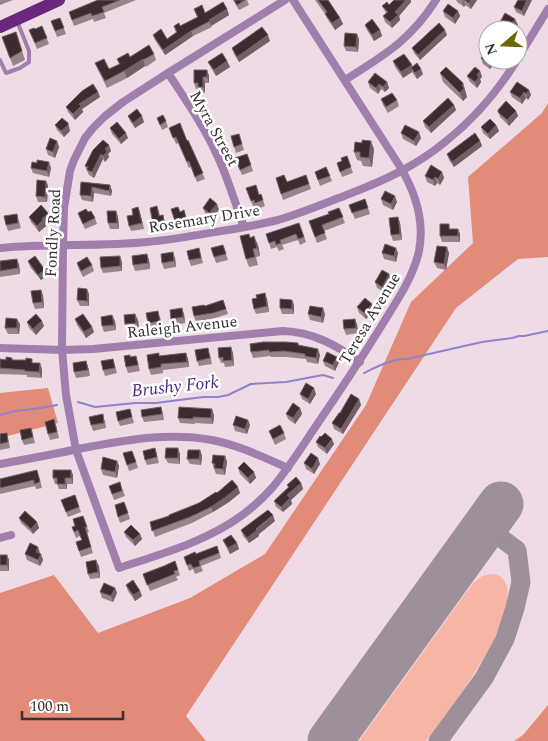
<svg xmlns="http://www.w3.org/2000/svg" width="548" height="741" viewBox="0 0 548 741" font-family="Spectral,serif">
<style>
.green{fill:#f8b5a6}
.forest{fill:#e28b79}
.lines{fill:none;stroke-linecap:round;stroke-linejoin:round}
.stream{stroke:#9180cb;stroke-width:2}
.taxiway{stroke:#9e9098;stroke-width:19}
.runway{stroke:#9e9098;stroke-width:45}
.service{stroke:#a17fac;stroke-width:4}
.minor{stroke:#a17fac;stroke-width:8}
.primary{stroke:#69287b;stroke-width:12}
.wall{fill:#96848a}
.shaded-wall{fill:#726066}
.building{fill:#3d2c2f;stroke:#726066}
.labels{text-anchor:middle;stroke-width:5;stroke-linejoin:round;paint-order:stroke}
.street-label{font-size:16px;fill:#373034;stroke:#fff}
.water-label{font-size:18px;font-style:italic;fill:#482c84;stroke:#fff}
</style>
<rect width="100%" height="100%" fill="#eedbe6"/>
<path class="green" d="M491,574C493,574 496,574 498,575C502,577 504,580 506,584C520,620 448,711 426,741H359L473,583L482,576Z"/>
<g class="forest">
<polygon points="548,103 548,257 518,259 456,308 186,716 206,741 0,741 0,593 54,575 98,633 190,598 265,554 366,405 411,302 473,243 468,177 542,113"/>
<polygon points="48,388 58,423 0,438 0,393"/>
<polygon points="548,705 548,741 514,741 523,735"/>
</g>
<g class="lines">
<g class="stream">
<path d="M364,373C378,366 391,359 407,359L482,342L512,338L519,336H524L548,331"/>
<polyline points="78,402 95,407 135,403 156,403 203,397 218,397 228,395 251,384 286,382 323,375 333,378"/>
<polyline points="0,415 15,411 41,408 57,405"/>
</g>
<polyline class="taxiway" points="438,741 484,678 505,639 515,608 521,582 517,550 485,526"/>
<polyline class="runway" points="330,741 501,504"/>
<polyline class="service" points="0,60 6,73 20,68 29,62 29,51 17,21"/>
<g class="minor">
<path d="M285,0L168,73L123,102L104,117L93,128L85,138L74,160L70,171L64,208L63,245L62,350L66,395L76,450L119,568C161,554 205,542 241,516C252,508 263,498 272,488C289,468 303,445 318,423C340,391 361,359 382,325C396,302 413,278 419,251C425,220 415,191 399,165L293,0"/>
<polyline points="518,58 548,9"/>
<path d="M168,73C185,99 204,126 217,155C228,178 235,203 244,227"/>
<path d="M345,80C383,56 411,40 436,0"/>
<path d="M0,248C49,243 99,247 147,242C170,240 192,236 215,232C236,229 257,225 278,220C302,213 326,203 349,194C383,181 416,166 445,142C474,119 498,91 517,60"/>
<path d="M0,348L62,350L93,349L283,331C313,332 336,345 360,362"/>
<path d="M0,464C28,459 55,454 83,448C127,440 168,432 212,440C238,445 263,457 288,468"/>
<polyline points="0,538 11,535"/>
</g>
<polyline class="primary" points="0,27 59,0"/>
</g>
<g class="wall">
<polygon points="0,0 13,0 0,5"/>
<polygon points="98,0 136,0 104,13 106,18 94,22 93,19 74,26 69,12"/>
<polygon points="233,0 247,0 249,5 239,10"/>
<polygon points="315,0 328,0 340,18 343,24 335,30 328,20 325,14"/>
<polygon points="394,0 411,0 411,2 399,16 400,20 392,28 385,22 383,16 386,13 382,6 389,5"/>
<polygon points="456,0 477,0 471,9 465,5 464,7 457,2"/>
<polygon points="529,5 524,16 516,12 514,7"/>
<polygon points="194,9 205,13 227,9 229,15 211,26 212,27 193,36 165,55 155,40 153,35 167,39 176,33 174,26 180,26 197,17"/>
<polygon points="443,11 458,11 460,16 455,24 445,17"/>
<polygon points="60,18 66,34 57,37 51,21"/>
<polygon points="515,19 518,25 514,30 501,30 502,28 500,22"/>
<polygon points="365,25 380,30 382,36 374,41 367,30"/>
<polygon points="42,26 49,44 37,49 29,30 35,29"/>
<polygon points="16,32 25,60 13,66 2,37"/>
<polygon points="447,35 420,60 414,53 412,48"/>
<polygon points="359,39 358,52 346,51 344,46"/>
<polygon points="270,41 239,62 234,54 232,48"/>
<polygon points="484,46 488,60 497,60 490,69 483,64 481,58 482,57 480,53"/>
<polygon points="154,54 156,60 146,67 145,66 127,78 107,88 98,70 95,63 109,69 119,64 117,59 130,57"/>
<polygon points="227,61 230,67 216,76 211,68 208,62"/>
<polygon points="393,61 412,65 412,67 423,74 417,79 412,72 403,78 395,67"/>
<polygon points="207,70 209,76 209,83 205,83 205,93 200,92 198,89 196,89 194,83"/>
<polygon points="480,71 482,77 480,79 481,82 477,88 470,82 467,76"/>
<polygon points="440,73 463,83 467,97 463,101 443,82"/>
<polygon points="368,82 387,82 389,88 385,92 381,89 378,94 370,88"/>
<polygon points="529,90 531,95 528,100 526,98 522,104 512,97 510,92"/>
<polygon points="98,92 100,97 82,109 83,112 75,120 68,112 66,107"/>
<polygon points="381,99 397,100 399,106 388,113 383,105"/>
<polygon points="454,105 456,110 431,133 425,127 423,121"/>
<polygon points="516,111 518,116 509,126 500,117 498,112"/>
<polygon points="128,116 144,122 135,128 130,121"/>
<polygon points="157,118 166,121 168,127 162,130"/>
<polygon points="68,123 70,131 64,137 57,130 55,125"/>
<polygon points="496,125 499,131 490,139 483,133 481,127"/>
<polygon points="110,128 128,138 121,144 112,134"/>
<polygon points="169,128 187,141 205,179 197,182 191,167 189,168 178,143 176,144"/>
<polygon points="401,133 421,138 416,146 403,139"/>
<polygon points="239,134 244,150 236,153 231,136"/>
<polygon points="103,140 111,151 108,154 109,157 105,162 103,159 94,178 89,175 85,166"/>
<polygon points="57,141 59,147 55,158 48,155 46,149"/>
<polygon points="480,141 482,146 454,167 449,160 447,154"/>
<polygon points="374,149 372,167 363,166 361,161 357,160 354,152"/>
<polygon points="247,154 253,171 242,175 235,158"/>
<polygon points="347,156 353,173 342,177 337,163 342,161"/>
<polygon points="326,167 332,181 320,186 315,172"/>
<polygon points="31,168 51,168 49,177 33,173"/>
<polygon points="442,172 444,178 440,185 437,183 435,186 427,182 425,176"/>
<polygon points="306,175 311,189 283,200 276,178 287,182"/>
<polygon points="46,181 48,186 47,202 38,202 36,196"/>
<polygon points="81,182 110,185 112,191 111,196 94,193 93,202 82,200 80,195"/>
<polygon points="246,188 259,195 261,194 265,206 257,209 256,206 253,206"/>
<polygon points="365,199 370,214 355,219 349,205"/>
<polygon points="381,199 397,202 393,210 383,205"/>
<polygon points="217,204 219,210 211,219 205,213 203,208"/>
<polygon points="157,206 160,215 163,215 166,227 155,229 153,224"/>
<polygon points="138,207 140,213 144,229 131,231 129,226 133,215"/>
<polygon points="339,208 345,223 324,231 327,239 317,243 309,221 329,214"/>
<polygon points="184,210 188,223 177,227 175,221 180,212"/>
<polygon points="116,211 118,217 119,229 110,229 108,223"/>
<polygon points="88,212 95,218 97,224 85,229 78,213"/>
<polygon points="17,214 21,228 8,231 6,225"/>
<polygon points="29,217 50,219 45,224 46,226 39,232 31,222"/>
<polygon points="398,217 400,223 402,240 393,241 391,235"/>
<polygon points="299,223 306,242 300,245 298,240 282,245 284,249 279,251 277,247 271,249 266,234"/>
<polygon points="449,224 450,229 458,229 460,234 460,242 442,242 440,236"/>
<polygon points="250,238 258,245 260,256 256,257 258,265 249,267 246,259"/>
<polygon points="199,248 203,263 191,266 189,260"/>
<polygon points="225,251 228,260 216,263 214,257"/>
<polygon points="382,253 398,253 396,262 384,259"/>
<polygon points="449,253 446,270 437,268 434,262"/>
<polygon points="147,254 149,260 150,269 135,271 133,265"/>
<polygon points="175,258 176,267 164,269 162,263"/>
<polygon points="0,261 19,264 20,274 0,277"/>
<polygon points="28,261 45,270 48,275 41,280 30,267"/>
<polygon points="122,262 122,271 103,273 101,268"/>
<polygon points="77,263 92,265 94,271 83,277 79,269"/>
<polygon points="389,274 391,280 384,292 377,288 375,282"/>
<polygon points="265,293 267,299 269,312 256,314 254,309 257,298"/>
<polygon points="89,294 89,306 80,306 77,300"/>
<polygon points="43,295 44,308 35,309 33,303"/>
<polygon points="223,300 228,314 215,318 196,322 194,316 205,306"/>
<polygon points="292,300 294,305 294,314 282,314 280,308"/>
<polygon points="372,304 374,310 366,319 359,313 357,307"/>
<polygon points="182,308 184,314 185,323 173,325 171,319"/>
<polygon points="308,314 325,314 323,323 310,320"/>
<polygon points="112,315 115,321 116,330 104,332 102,326"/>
<polygon points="160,317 162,326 150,329 148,323"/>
<polygon points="75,319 92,327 94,332 86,338 77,325"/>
<polygon points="138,320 139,329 127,330 125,324"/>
<polygon points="27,322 44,326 36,335 29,328"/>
<polygon points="20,324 19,334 8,334 5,328"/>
<polygon points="357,324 358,333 346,335 344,329"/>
<polygon points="298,343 299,345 320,355 318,364 307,362 306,359 286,357 271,357 270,356 253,358 251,352"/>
<polygon points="186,353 188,359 189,367 163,370 163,373 151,375 149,369 160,356"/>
<polygon points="233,353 234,366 225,367 224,363 221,363 219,358"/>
<polygon points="210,354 212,364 199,366 197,361"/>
<polygon points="136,356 140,371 128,373 126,367 131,357"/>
<polygon points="0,359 13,360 34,363 42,369 42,378 27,377 27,375 0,374"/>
<polygon points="113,359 117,373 105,376 103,370"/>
<polygon points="86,361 88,367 90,376 76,378 74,372"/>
<polygon points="323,361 339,362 335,371 325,366"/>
<polygon points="300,394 316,394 310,404 302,399"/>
<polygon points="359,399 361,405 343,434 334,429 332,423 340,413"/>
<polygon points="161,407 163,413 164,420 144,422 142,417"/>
<polygon points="300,408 302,414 295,424 288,419 286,414"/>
<polygon points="130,409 134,423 120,426 118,421"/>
<polygon points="214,415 213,424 195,423 195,424 180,423 178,418"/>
<polygon points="105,420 106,428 93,431 91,425"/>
<polygon points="56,425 59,438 50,440 48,434"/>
<polygon points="233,425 250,425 247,434 235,431"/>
<polygon points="31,428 35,443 24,445 22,440"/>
<polygon points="269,431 284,433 286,439 275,445"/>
<polygon points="7,433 10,448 0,450 0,434"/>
<polygon points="321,437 334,444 327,454 318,447 316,442"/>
<polygon points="155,448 159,463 147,465 145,460"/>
<polygon points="200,450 202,456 201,465 190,464 187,459"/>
<polygon points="180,454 180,464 168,463 165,458"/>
<polygon points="134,456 138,468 129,471 127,465"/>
<polygon points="225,456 227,462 225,475 216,474 212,463"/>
<polygon points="117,461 119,466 117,478 103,475 101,469"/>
<polygon points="304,463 320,464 314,474 306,469"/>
<polygon points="238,468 254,472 256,478 250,484 240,474"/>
<polygon points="71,470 73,475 73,484 67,484 67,489 59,489 57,484 55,484 53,478"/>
<polygon points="39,476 42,488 36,489 35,486 0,494 0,479"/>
<polygon points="120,482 125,496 114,500 109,486"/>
<polygon points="301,483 303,489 291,500 292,504 283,512 276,507 274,501 288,487 287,485"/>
<polygon points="217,493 240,493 229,502 213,512 192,523 155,537 150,522 169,516 199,503"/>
<polygon points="75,495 81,512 68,517 61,500"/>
<polygon points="124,502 130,519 120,523 118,517"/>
<polygon points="83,516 89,532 87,533 93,553 81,557 76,542 82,540 80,536 76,538 72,527 75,526"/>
<polygon points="19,518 37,522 39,528 33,534 21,523"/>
<polygon points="275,521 259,534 259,536 249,543 243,536 241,530"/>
<polygon points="124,532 140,534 142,539 135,546 126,537"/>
<polygon points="223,540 237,543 239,549 230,554 225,545"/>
<polygon points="217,546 221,558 201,566 203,571 195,574 193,569 189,571 184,557 196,554"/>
<polygon points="40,553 40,554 43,560 40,566 27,560 25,554"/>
<polygon points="0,555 7,555 9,560 9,571 0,571"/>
<polygon points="175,561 180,575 176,577 178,580 150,591 143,574 164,566"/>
<polygon points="99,566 100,578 90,579 88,574"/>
<polygon points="126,585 140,591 142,596 135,601 128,591"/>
<polygon points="115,588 117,593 113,602 102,598 100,592"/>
</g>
<g class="shaded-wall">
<polygon points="406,0 411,0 411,2 399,16 400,20 392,28 390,22 395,12"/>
<polygon points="463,0 465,5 464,7 462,1"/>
<polygon points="471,0 477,0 471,9 469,3"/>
<polygon points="527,0 532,0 524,16 522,11"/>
<polygon points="227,9 229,15 211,26 209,20"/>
<polygon points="458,11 460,16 455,24 453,18"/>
<polygon points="340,18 343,24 335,30 332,23"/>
<polygon points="515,19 518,25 514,30 509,30"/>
<polygon points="380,30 382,36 374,41 372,35"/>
<polygon points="445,30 447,35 420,60 418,55"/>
<polygon points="191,31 193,36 165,55 163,50"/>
<polygon points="357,34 359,39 358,52 356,47"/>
<polygon points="268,35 270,41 239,62 237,57"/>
<polygon points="143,59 145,66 127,78 124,71"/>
<polygon points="491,60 497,60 490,69 488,64"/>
<polygon points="227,61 230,67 216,76 214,70"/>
<polygon points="412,65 414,71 411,68 412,72 403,78 401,72"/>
<polygon points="421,69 423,74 417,79 415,73"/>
<polygon points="207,70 209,76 209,83 207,77"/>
<polygon points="480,71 482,77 480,79 481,82 477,88 475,82 477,75"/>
<polygon points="203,77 205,83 205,93 203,87"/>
<polygon points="387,82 389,88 385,92 383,87"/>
<polygon points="463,83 467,97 463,101 460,93"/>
<polygon points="379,84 381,89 378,94 376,88"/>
<polygon points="529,90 531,95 528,100 526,94"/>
<polygon points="98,92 100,97 82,109 83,112 75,120 73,114 79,104"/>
<polygon points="524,92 526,98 522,104 520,98"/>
<polygon points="454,105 456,110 431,133 429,127"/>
<polygon points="516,111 518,116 509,126 507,120"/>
<polygon points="142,116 144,122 135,128 133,123"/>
<polygon points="68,123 70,131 64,137 61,131"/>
<polygon points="496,125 499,131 490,139 488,134"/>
<polygon points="419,132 421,138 416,146 414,141"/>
<polygon points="126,133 128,138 121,144 119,139"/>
<polygon points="57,141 59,147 55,158 53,152"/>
<polygon points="371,141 374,149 372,167 369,158"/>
<polygon points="480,141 482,146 454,167 452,162"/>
<polygon points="109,145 111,151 108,154 109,157 105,162 103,156 105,149"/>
<polygon points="101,154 103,159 94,178 92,172"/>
<polygon points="49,162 51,168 49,177 47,171"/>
<polygon points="442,172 444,178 440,185 438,179"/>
<polygon points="435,177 437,183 435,186 433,180"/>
<polygon points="46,181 48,186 47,202 45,197"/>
<polygon points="110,185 112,191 111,196 109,191"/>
<polygon points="92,187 94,193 93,202 91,196"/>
<polygon points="395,196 397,202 393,210 391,204"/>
<polygon points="217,204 219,210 211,219 209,213"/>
<polygon points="138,207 140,213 144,229 142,223"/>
<polygon points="116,211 118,217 119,229 117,223"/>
<polygon points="48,213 50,219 45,224 46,226 39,232 37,226 42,219"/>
<polygon points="398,217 400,223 402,240 400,234"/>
<polygon points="458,229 460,234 460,242 458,236"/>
<polygon points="254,236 258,245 260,256 257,248"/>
<polygon points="447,247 449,253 446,270 444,264"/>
<polygon points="396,248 398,253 396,262 394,256"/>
<polygon points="173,252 175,258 176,267 174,261"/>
<polygon points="147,254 149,260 150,269 148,263"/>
<polygon points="120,256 122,262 122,271 120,266"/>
<polygon points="17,259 19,264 20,274 18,268"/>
<polygon points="45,270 48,275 41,280 38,275"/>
<polygon points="389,274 391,280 384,292 382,287"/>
<polygon points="87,289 89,294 89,306 87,301"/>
<polygon points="41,290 43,295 44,308 42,302"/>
<polygon points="265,293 267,299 269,312 267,306"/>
<polygon points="292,300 294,305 294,314 292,309"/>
<polygon points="372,304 374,310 366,319 364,313"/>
<polygon points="182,308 184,314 185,323 183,317"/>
<polygon points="323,308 325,314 323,323 321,317"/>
<polygon points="135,314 138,320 139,329 136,323"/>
<polygon points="112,315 115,321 116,330 114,325"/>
<polygon points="17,319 20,324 19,334 17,328"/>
<polygon points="355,319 357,324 358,333 356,328"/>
<polygon points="42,321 44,326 36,335 33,329"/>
<polygon points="92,327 94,332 86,338 84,332"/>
<polygon points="231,347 233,353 234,366 232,360"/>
<polygon points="318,349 320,355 318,364 316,358"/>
<polygon points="186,353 188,359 189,367 187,362"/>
<polygon points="337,357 339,362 335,371 333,365"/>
<polygon points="86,361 88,367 90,376 88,370"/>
<polygon points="40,363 42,369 42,378 39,372"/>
<polygon points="314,388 316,394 310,404 308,399"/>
<polygon points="359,399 361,405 343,434 341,429"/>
<polygon points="300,408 302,414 295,424 293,418"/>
<polygon points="212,409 214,415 213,424 211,418"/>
<polygon points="248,420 250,425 247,434 245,429"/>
<polygon points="332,439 334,444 327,454 325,448"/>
<polygon points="178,448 180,454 180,464 178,458"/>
<polygon points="200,450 202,456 201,465 199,459"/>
<polygon points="225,456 227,462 225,475 223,469"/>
<polygon points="318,458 320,464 314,474 312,469"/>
<polygon points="117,461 119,466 117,478 115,472"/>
<polygon points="71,470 73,475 73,484 71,478"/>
<polygon points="254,472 256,478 250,484 248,478"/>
<polygon points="65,478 67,484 67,489 65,484"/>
<polygon points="301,483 303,489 291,500 292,504 283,512 281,507 287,495"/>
<polygon points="238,487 240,493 229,502 213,512 211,507"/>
<polygon points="273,515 275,521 259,534 259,536 249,543 247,538"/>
<polygon points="37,522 39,528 33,534 31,529"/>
<polygon points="140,534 142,539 135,546 133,540"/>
<polygon points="237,543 239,549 230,554 228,548"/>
<polygon points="38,547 40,553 38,558 36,552"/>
<polygon points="41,554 43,560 40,566 38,560"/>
<polygon points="7,555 9,560 9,571 7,565"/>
<polygon points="96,560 99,566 100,578 98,572"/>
<polygon points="115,588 117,593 113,602 111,596"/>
<polygon points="140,591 142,596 135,601 133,595"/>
</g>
<g class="building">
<polygon points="98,0 120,0 102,7 104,12 92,16 91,13 72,20 69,12"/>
<polygon points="234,0 245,0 237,5"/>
<polygon points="318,0 328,0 340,18 332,23 325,14 327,12"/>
<polygon points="394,0 406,0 395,12 398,15 390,22 383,16 388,12 382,6 387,2 389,5"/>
<polygon points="464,0 471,0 469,3"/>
<polygon points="518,0 527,0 522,11 514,7"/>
<polygon points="223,2 227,9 209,20 210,21 191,31 163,50 153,35 161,29 167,39 177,32 174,26 179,23 180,26 198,17 194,9 202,5 205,13"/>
<polygon points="448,4 458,11 453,18 443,11"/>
<polygon points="505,13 515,19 509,30 501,30 504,25 500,22"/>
<polygon points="60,18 64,28 55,31 51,21"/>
<polygon points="372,19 380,30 372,35 365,25"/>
<polygon points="439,23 445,30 418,55 412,48"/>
<polygon points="42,26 47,38 35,43 29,30 34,28 35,29"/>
<polygon points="262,27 268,35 237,57 232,48"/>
<polygon points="16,32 22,51 10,58 2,37"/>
<polygon points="345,33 357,34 356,47 344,46"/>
<polygon points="149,45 154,54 143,60 143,59 124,71 105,81 95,63 104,59 109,69 120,64 117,59 128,53 130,57"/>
<polygon points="484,46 487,48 488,47 488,60 491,60 488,64 481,58 483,55 480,53"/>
<polygon points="222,53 227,61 214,70 208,62"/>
<polygon points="404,54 412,65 401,72 393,61"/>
<polygon points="417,63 421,69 415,73 411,68"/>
<polygon points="446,67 463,83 462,86 464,88 460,93 440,73"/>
<polygon points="475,67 480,71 477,75 479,77 475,82 467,76"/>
<polygon points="194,70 207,70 207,77 203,77 203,87 198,87 198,83 194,83"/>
<polygon points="375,73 387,82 383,87 379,84 376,88 368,82"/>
<polygon points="517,82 529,90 526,94 524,92 520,98 510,92"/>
<polygon points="93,84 98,92 79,104 81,106 73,114 66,107 82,91"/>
<polygon points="392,93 397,100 386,107 381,99"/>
<polygon points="448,98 454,105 429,127 423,121"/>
<polygon points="506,101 516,111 507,120 498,112 498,110"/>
<polygon points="137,109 142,116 133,123 128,116"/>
<polygon points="163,115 166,121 160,125 157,118"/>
<polygon points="62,118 68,123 68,125 61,131 55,125"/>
<polygon points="490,119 496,125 488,134 481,127"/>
<polygon points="117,122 126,133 119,139 110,128"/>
<polygon points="180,123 187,141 188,140 203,173 195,177 189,161 187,162 176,137 173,138 169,128"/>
<polygon points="405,125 419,132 414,141 401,133"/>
<polygon points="475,133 480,141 452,162 447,154"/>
<polygon points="239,134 242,144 234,147 231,136"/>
<polygon points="50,138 57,141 53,152 46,149"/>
<polygon points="103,140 109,145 105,149 107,152 103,156 101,154 92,172 87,170 88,167 85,166 93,150"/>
<polygon points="362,140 371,141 369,158 360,157 360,152 354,152 355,142 362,143"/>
<polygon points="247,154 251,165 240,170 235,158"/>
<polygon points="347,156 351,167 340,172 337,163 342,161 341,158"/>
<polygon points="37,160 49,162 47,171 31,168 32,162 37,163"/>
<polygon points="431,165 442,172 438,179 435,177 433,180 425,176"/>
<polygon points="326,167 330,176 318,180 315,172"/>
<polygon points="284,175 287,182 306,175 309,184 281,194 276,178"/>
<polygon points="37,180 46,181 45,197 36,196"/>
<polygon points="81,182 110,185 109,191 92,187 91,196 80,195"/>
<polygon points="256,185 259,195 261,194 263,200 255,203 254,200 251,201 246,188"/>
<polygon points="385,191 395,196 391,204 381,199"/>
<polygon points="210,198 217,204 209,213 203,208"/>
<polygon points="365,199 368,208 352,213 349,205"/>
<polygon points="41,205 48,213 42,219 43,220 37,226 29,217"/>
<polygon points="157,206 159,216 163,215 164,221 153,224 150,208"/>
<polygon points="138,207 142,223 129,226 127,216 133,215 132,209"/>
<polygon points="178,207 180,212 184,210 186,218 175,221 171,209"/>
<polygon points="339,208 343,217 322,225 325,233 315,237 309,221 329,214 328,212"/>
<polygon points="86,209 88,212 91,211 95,218 83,224 78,213"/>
<polygon points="107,211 116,211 117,223 108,223"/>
<polygon points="17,214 18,223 6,225 4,216"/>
<polygon points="398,217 400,234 391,235 389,218"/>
<polygon points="299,223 304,237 298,239 296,234 280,240 281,243 276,245 275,241 269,243 266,234"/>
<polygon points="440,224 449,224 449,229 458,229 458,236 440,236"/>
<polygon points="249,234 250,238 254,236 257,248 253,249 255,257 246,259 240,236"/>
<polygon points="385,244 396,248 394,256 382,253"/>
<polygon points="223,245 226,254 214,257 211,248"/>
<polygon points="437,246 447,247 444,264 434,262"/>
<polygon points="199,248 201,258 189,260 187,251"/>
<polygon points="173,252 174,261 162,263 161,254"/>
<polygon points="147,254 148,263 133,265 132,256"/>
<polygon points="35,256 45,270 38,275 28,261"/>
<polygon points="120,256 120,266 101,268 100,257"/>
<polygon points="87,257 92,265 81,271 77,263"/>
<polygon points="17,259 18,268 0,271 0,261"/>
<polygon points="382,270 389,274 382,287 375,282"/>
<polygon points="78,288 87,289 87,301 77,300"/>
<polygon points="41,290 42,302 33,303 31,291"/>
<polygon points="265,293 267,306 254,309 252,299 257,298 256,295"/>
<polygon points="365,298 372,304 364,313 357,307"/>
<polygon points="280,299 292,300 292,309 280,308"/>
<polygon points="223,300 226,309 213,313 194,316 192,307 204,305 205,306"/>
<polygon points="310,306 323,308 321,317 308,314"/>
<polygon points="182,308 183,317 171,319 170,310"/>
<polygon points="158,311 160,321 148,323 146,313"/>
<polygon points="36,314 42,321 33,329 27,322"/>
<polygon points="83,314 92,327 84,332 75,319"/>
<polygon points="135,314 136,323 125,324 124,315"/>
<polygon points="112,315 114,325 102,326 101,317"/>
<polygon points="6,318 17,319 17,328 5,328"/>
<polygon points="355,319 356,328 344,329 343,320"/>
<polygon points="263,342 286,342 298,343 298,345 318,349 316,358 305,356 305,354 284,351 269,352 269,350 251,352 250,344"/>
<polygon points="231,347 232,360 223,361 223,357 219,358 218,348"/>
<polygon points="208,348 210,358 197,361 195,350"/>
<polygon points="327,352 337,357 333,365 323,361"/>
<polygon points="159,353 159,356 186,353 187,362 161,364 161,367 149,369 147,355"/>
<polygon points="130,355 130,357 136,356 138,365 126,367 124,356"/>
<polygon points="6,357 12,358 12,360 26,360 26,358 32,359 32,363 40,363 39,372 25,371 25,370 0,368 0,359 6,360"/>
<polygon points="113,359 115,368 103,370 101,361"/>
<polygon points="86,361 88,370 74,372 73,363"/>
<polygon points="306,383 314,388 308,399 300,394"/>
<polygon points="351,394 359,399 341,429 332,423 339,413 340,413"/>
<polygon points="293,403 300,408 293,418 286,414"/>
<polygon points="161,407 162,414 142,417 141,410"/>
<polygon points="179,407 212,409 211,418 193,417 193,419 178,418"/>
<polygon points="130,409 132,417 118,421 116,412"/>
<polygon points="103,414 104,423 91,425 89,417"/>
<polygon points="236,416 248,420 245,429 233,425"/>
<polygon points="54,419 57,432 48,434 45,422"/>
<polygon points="280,425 284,433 273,439 269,431"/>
<polygon points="31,428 33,437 22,440 20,430"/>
<polygon points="7,433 8,442 0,444 0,434"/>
<polygon points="325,433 332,439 325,448 316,442 320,436 321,437"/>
<polygon points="155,448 157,457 145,460 143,451"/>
<polygon points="166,448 178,448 178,458 165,458"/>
<polygon points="188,450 200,450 199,459 187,459"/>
<polygon points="132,451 136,462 127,465 123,453"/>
<polygon points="311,453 318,458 312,469 304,463"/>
<polygon points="213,455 225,456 223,469 214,468 215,464 212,463"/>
<polygon points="103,457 117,461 115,472 101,469"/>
<polygon points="244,462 254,472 248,478 238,468"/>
<polygon points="37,470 40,482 34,484 34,480 0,488 0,479"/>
<polygon points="53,470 71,470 71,478 65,478 65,484 57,484 57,478 53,478"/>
<polygon points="296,477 301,483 287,495 290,498 281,507 274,501 289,487 287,485"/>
<polygon points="232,480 238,487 227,496 211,507 190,517 152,531 150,522 169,516 169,515 199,503 216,492 217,493"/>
<polygon points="120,482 122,491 112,494 109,486"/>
<polygon points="75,495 79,507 66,512 61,500"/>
<polygon points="124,502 128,513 118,517 115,505"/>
<polygon points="268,510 273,515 256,529 257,530 247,538 241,530"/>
<polygon points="25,511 37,522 31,529 19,518"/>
<polygon points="83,516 87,527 85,527 91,547 79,551 76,542 82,540 78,530 74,532 72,527 75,526 73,519"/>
<polygon points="131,525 140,534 133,540 124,532"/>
<polygon points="231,535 237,543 228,548 223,540"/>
<polygon points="30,543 38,547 36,552 41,554 38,560 25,554"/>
<polygon points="217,546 219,553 199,561 200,566 193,568 191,564 187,565 184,557 195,552 196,554"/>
<rect x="0" y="555" width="7" height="10"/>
<polygon points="96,560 98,572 88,574 86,562"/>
<polygon points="175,561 178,570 174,571 175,574 147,585 143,574 164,566"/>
<polygon points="133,580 140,591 133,595 126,585"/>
<polygon points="104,583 115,588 111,596 100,592"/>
</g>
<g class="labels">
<g class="street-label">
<text transform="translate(215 128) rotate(61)" y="6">Myra Street</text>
<text transform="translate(204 218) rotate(-9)" y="6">Rosemary Drive</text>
<text transform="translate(52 233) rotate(-87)" y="6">Fondly Road</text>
<text transform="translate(369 318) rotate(-59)" y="6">Teresa Avenue</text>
<text transform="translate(182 326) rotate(-6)" y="6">Raleigh Avenue</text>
</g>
<g class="water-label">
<text transform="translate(175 386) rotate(-6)" y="6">Brushy Fork</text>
</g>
</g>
<g transform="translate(503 45) rotate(251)"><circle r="24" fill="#ffffff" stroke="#afacae"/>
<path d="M0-4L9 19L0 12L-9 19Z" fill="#6d6903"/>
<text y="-8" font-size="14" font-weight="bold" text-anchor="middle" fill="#373034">N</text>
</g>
<path d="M22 711v8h101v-8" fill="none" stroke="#373034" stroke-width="2.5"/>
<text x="30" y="711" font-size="15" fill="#373034" stroke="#ffffff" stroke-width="4" paint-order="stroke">100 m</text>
</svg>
